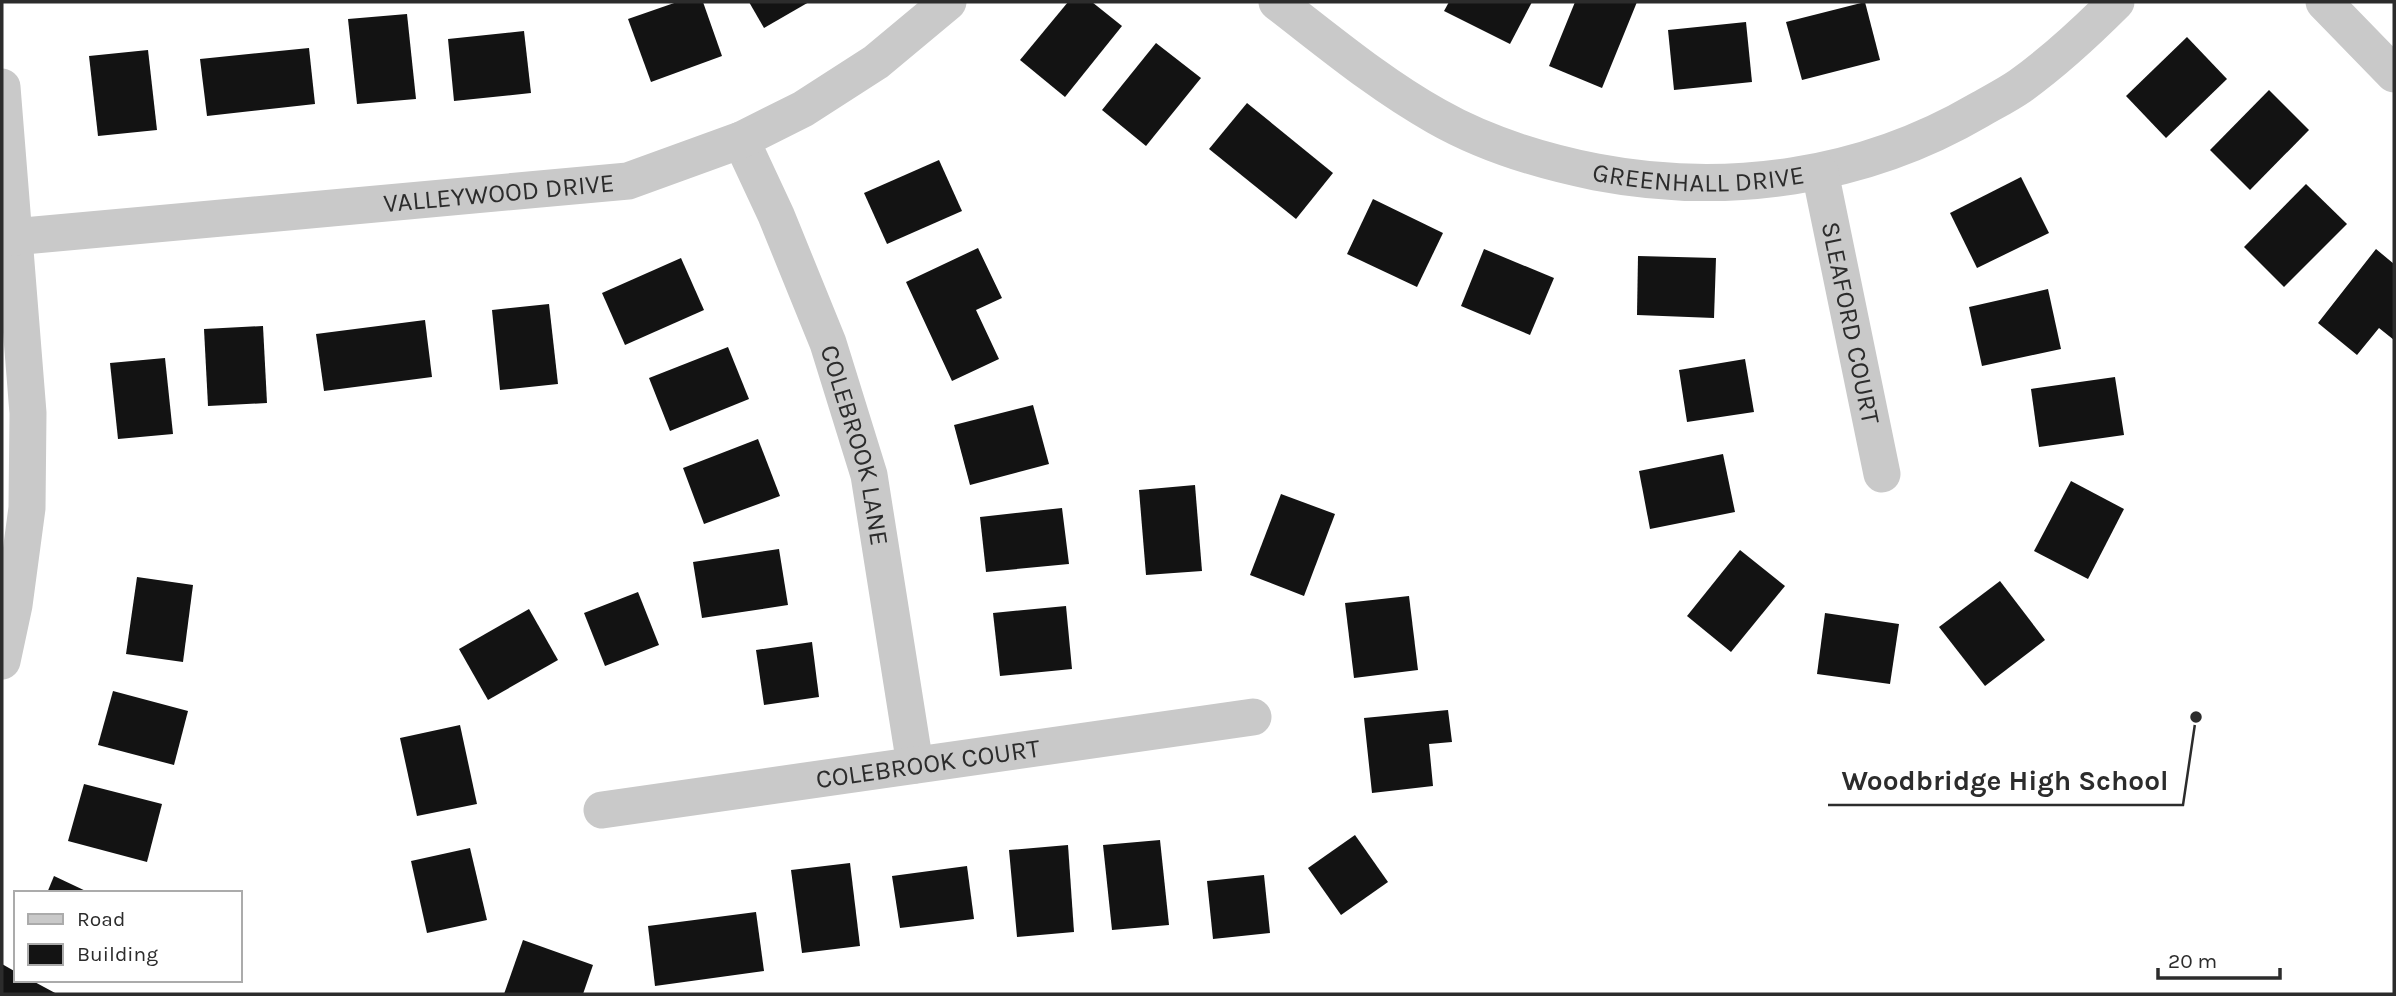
<svg xmlns="http://www.w3.org/2000/svg" width="2396" height="996" viewBox="0 0 2396 996" font-family="Karla,sans-serif">
<style>
.building{fill:#131313}
.lines{fill:none;stroke-linecap:round;stroke-linejoin:round}
.minor{stroke:#c9c9c9;stroke-width:37}
.labels{text-anchor:middle;stroke-width:7;stroke-linejoin:round;paint-order:stroke}
.street-label{font-size:26px;fill:#2c2c2c;stroke:#fff}
.leader{fill:none;stroke:#2c2c2c;stroke-width:2.5}
.callout-dot{fill:#2c2c2c;stroke:#fff;stroke-width:2.5}
.callout-label{font-size:28px;text-anchor:middle;font-weight:bold;fill:#2c2c2c;stroke:#fff;stroke-width:7;stroke-linejoin:round;paint-order:stroke}
</style>
<rect width="100%" height="100%" fill="#fff"/>
<g class="building">
<polygon points="677,2 703,2 722,56 651,82 628,19"/>
<polygon points="749,2 809,2 764,28"/>
<polygon points="1068,2 1092,2 1122,26 1065,97 1020,60"/>
<polygon points="1449,2 1532,2 1510,44 1444,11"/>
<polygon points="1575,2 1637,2 1602,88 1549,66"/>
<polygon points="1865,2 1880,60 1802,80 1786,22"/>
<polygon points="407,14 416,99 357,104 348,19"/>
<polygon points="1746,22 1752,82 1674,90 1668,30"/>
<polygon points="524,31 531,93 454,101 448,39"/>
<polygon points="2187,37 2227,79 2166,138 2126,96"/>
<polygon points="1156,43 1201,78 1146,146 1102,110"/>
<polygon points="309,48 315,104 207,116 200,59"/>
<polygon points="148,50 157,130 98,136 89,56"/>
<polygon points="2269,90 2309,130 2250,190 2210,150"/>
<polygon points="1247,103 1333,173 1296,219 1209,149"/>
<polygon points="939,160 962,211 887,244 864,193"/>
<polygon points="2021,177 2049,233 1977,268 1950,213"/>
<polygon points="2306,184 2347,224 2284,287 2244,247"/>
<polygon points="1373,199 1443,233 1417,287 1347,254"/>
<polygon points="978,248 1002,298 976,310 999,359 952,381 906,282"/>
<polygon points="1484,249 1554,278 1530,335 1461,306"/>
<polygon points="2376,249 2394,264 2394,340 2379,328 2357,355 2318,323"/>
<polygon points="1638,256 1716,258 1714,318 1637,315"/>
<polygon points="681,258 704,310 625,345 602,293"/>
<polygon points="2048,289 2061,349 1982,366 1969,307"/>
<polygon points="549,304 558,384 500,390 492,310"/>
<polygon points="425,320 432,377 324,391 316,334"/>
<polygon points="263,326 267,403 208,406 204,329"/>
<polygon points="728,347 749,399 670,431 649,378"/>
<polygon points="165,358 173,434 118,439 110,363"/>
<polygon points="1745,359 1754,412 1687,422 1679,370"/>
<polygon points="2115,377 2124,435 2039,447 2031,389"/>
<polygon points="1033,405 1049,464 970,485 954,425"/>
<polygon points="758,439 780,496 704,524 683,468"/>
<polygon points="1723,454 1735,512 1650,529 1639,471"/>
<polygon points="2071,481 2124,509 2088,579 2034,551"/>
<polygon points="1195,485 1202,571 1146,575 1139,490"/>
<polygon points="1281,494 1335,514 1304,596 1250,575"/>
<polygon points="1062,508 1069,564 986,572 980,517"/>
<polygon points="779,549 788,605 702,618 693,562"/>
<polygon points="1740,550 1785,586 1731,652 1687,616"/>
<polygon points="137,577 193,585 183,662 126,654"/>
<polygon points="2000,581 2045,640 1985,686 1939,627"/>
<polygon points="638,592 659,645 605,666 584,613"/>
<polygon points="1409,596 1418,670 1354,678 1345,603"/>
<polygon points="1066,606 1072,669 1000,676 993,613"/>
<polygon points="529,609 558,660 488,700 459,649"/>
<polygon points="1825,613 1899,624 1890,684 1817,674"/>
<polygon points="812,642 819,697 764,705 756,650"/>
<polygon points="113,691 188,711 174,765 98,745"/>
<polygon points="1448,710 1452,742 1429,744 1433,786 1372,793 1364,718"/>
<polygon points="460,725 477,804 417,816 400,738"/>
<polygon points="84,784 162,804 147,862 68,841"/>
<polygon points="1355,835 1388,882 1341,915 1308,868"/>
<polygon points="1160,840 1169,925 1112,930 1103,845"/>
<polygon points="1068,845 1074,932 1017,937 1009,850"/>
<polygon points="470,848 487,920 427,933 411,861"/>
<polygon points="850,863 860,946 802,953 791,870"/>
<polygon points="967,866 974,919 900,928 892,876"/>
<polygon points="1264,875 1270,933 1213,939 1207,881"/>
<polygon points="54,876 90,893 47,893"/>
<polygon points="756,912 764,971 655,986 648,926"/>
<polygon points="523,940 593,965 583,994 504,994"/>
<polygon points="2,964 16,972 16,980 31,980 57,994 2,994"/>
</g>
<g class="lines">
<g class="minor">
<path id="s1" d="M1277,2C1329,42 1379,84 1436,116C1485,144 1541,161 1596,172C1727,197 1863,178 1979,110C1993,102 2007,95 2020,86C2055,61 2086,32 2116,2"/>
<polyline points="2324,2 2394,74"/>
<polyline points="2,87 28,413 27,508 14,605 2,661"/>
<path id="s2" d="M741,140L776,215L828,343L869,475L915,765"/>
<path id="s3" d="M1820,172L1882,474"/>
<path id="s4" d="M2,238L628,181L741,140L803,109L876,62L948,2"/>
<path id="s5" d="M602,810L1253,717"/>
</g>
</g>
<g class="labels">
<g class="street-label">
<text dy="9" stroke="none"><textPath href="#s1" startOffset="469">GREENHALL DRIVE</textPath></text>
<text dy="9" stroke="none"><textPath href="#s4" startOffset="499">VALLEYWOOD DRIVE</textPath></text>
<text dy="9" stroke="none"><textPath href="#s3" startOffset="154">SLEAFORD COURT</textPath></text>
<text dy="9" stroke="none"><textPath href="#s2" startOffset="327">COLEBROOK LANE</textPath></text>
<text dy="9" stroke="none"><textPath href="#s5" startOffset="329">COLEBROOK COURT</textPath></text>
</g>
</g>
<path class="leader" d="M2196 717L2183 805H1828"/>
<circle class="callout-dot" cx="2196" cy="717" r="7"/>
<g class="callout-label">
<text x="2005" y="790">Woodbridge High School</text>
</g>
<rect width="2396" height="996" fill="none" stroke="#2c2c2c" stroke-width="7"/>
<rect x="14" y="891" width="228" height="91" fill="#ffffff" stroke="#ababab" stroke-width="2"/>
<rect x="28" y="914" width="35" height="10" fill="#c9c9c9" stroke="#ababab" stroke-width="2"/>
<text x="77" y="926" font-size="21" fill="#2c2c2c">Road</text>
<rect x="28" y="944" width="35" height="21" fill="#131313" stroke="#ababab" stroke-width="2"/>
<text x="77" y="961" font-size="21" fill="#2c2c2c">Building</text>
<path d="M2158 968v10h122v-10" fill="none" stroke="#2c2c2c" stroke-width="3.5"/>
<text x="2168" y="968" font-size="21" fill="#2c2c2c" stroke="#ffffff" stroke-width="5" paint-order="stroke">20 m</text>
</svg>
